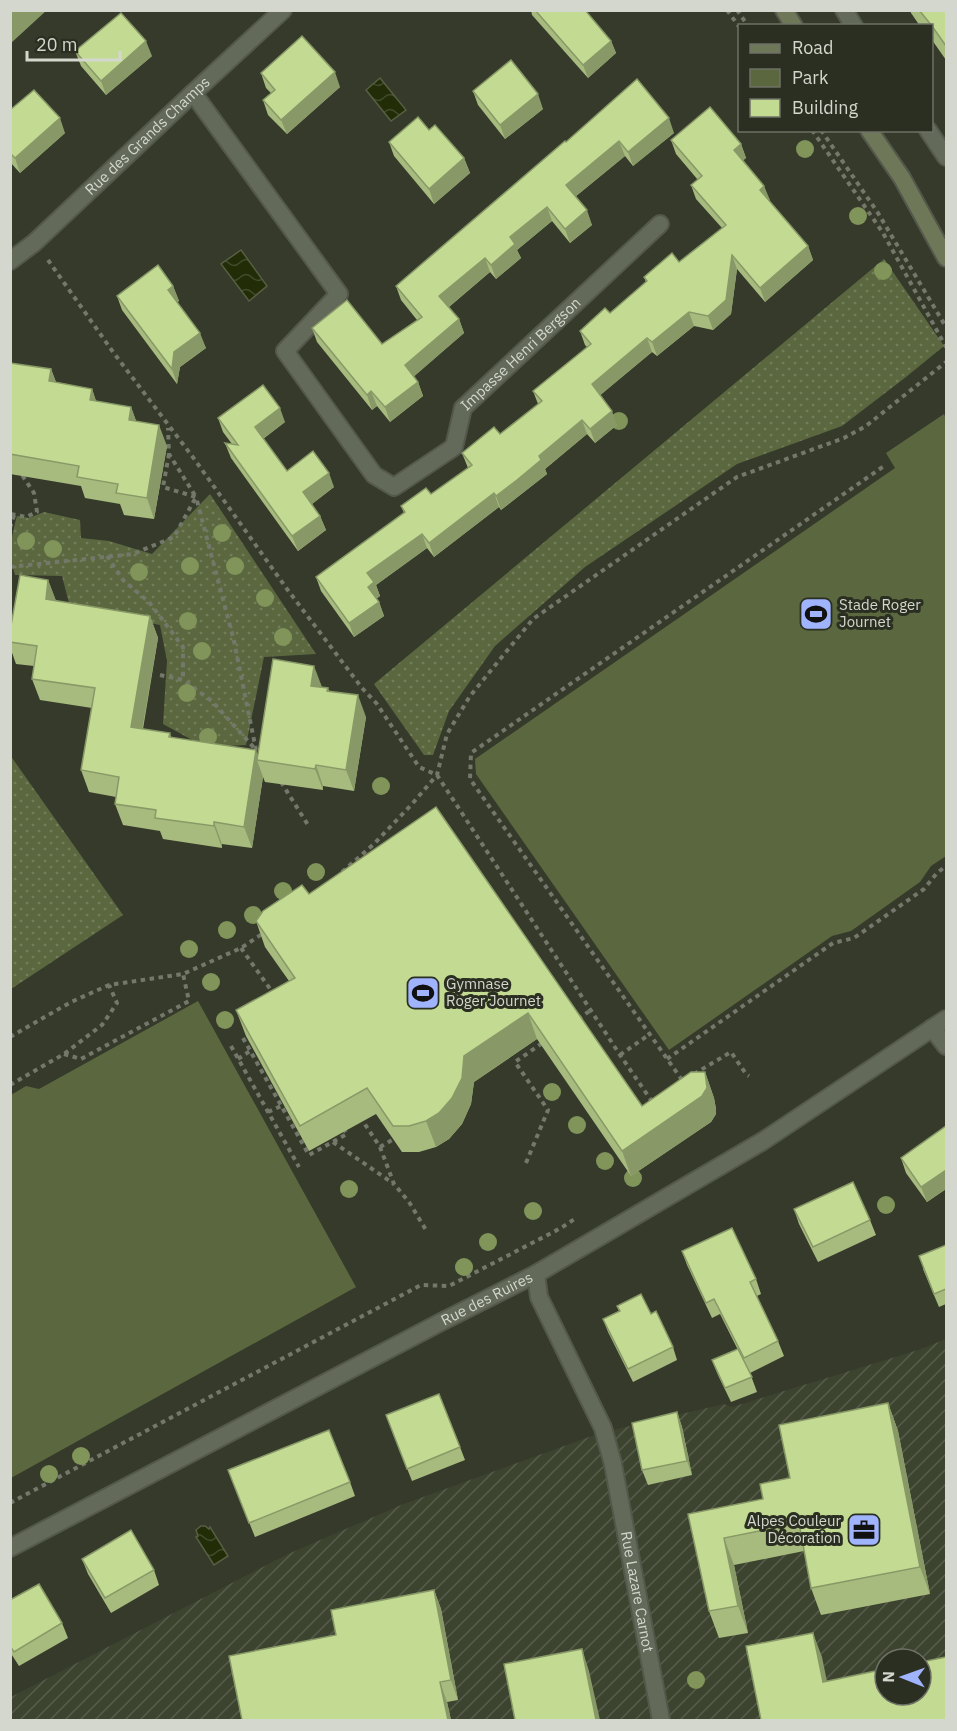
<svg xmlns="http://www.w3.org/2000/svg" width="957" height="1731" viewBox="0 0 957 1731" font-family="'IBM Plex Sans',sans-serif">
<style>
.industrial{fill:url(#industrial-furrows);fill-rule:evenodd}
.grass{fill:url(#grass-dots)}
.park{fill:#5b683f}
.water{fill:url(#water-waves);stroke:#575f43;stroke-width:1.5}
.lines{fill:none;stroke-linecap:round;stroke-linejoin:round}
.service-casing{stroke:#53584b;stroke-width:20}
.minor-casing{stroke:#53584b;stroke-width:20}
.secondary-casing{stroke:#53584b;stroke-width:20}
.path{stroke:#73786b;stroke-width:4;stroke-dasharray:4.5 4.5;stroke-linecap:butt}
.service{stroke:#646a5a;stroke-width:16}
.minor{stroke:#646a5a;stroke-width:16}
.secondary{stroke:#6e7858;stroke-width:16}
.tree{fill:#819459}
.wall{fill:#a8bb7e}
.shaded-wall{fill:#889967}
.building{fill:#c3da93;stroke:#889967;stroke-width:1.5}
.labels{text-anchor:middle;stroke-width:6;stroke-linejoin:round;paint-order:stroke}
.street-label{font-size:15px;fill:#d3d7ce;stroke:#2b2f21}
.poi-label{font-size:15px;fill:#d3d7ce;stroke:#2b2f21;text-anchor:start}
</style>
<defs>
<pattern id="industrial-furrows" width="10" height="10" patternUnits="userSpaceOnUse" patternTransform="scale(1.5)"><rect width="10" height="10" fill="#3c432e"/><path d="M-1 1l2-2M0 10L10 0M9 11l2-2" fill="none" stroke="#575d4b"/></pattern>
<pattern id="grass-dots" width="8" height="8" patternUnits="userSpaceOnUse" patternTransform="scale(1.5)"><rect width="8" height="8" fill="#5b683f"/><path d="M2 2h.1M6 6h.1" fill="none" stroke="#727d5a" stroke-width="1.8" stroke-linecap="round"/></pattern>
<pattern id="water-waves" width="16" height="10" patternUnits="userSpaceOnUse" patternTransform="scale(1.5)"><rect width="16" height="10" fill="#222c07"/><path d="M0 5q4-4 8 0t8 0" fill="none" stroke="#414a2a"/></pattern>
</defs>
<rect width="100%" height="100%" fill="#353a2b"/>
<path class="industrial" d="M946,1339V1720H11V1697L288,1554L401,1505L600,1433L724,1404L732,1407L918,1350ZM885,1659H921V1695H885Z"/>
<g class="grass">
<polygon points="884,259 944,346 906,377 842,426 737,464 585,567 495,646 449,711 433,755 424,755 374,684"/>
<path d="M210,494L316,654L264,657L246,745L205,747L163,724L167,661L160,625L70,607L62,576L15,575C8,553 11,538 17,516L29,518L44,512L80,520L81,538L109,541L152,554Z"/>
<polygon points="10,755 123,915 11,989 10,989"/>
</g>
<g class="park">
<polygon points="944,414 946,419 946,856 931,866 920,882 851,931 832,936 669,1050 476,774 475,759 895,468 886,453"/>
<polygon points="198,1001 356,1287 11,1478 11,1095 26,1086 39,1089"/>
</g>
<g class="water">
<polygon points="380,78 406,110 391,121 366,90"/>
<polygon points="241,250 267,286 249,301 221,264"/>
<polygon points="201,1526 205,1526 209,1529 210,1527 228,1556 214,1565 196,1537 198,1536 196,1530"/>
</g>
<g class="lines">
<g class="service-casing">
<g id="service">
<polyline points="932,1028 946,1046"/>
<polyline points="536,1274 539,1297 603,1428 613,1464"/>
</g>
</g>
<g class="minor-casing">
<g id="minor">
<polyline points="844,10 854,26"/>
<path id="s1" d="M193,93L339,294L285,351L374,475L394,487L454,447L463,408L660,224"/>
<polyline points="928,130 946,157"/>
<path id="s2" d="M10,261L34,243L193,93L283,10"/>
<path id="s3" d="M613,1464L661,1720"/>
<path id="s4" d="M10,1548L443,1321L536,1274L763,1141L946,1019"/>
</g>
</g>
<g class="secondary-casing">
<g id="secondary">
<polyline points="784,10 794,26"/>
<polyline points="869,130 902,178 946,258"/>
</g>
</g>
<g class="path">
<polyline points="727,10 740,28"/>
<polyline points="737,10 748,26"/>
<polyline points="812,130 883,233 946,347"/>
<polyline points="821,130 878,213 946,327"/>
<polyline points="48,260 113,352 195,460 287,589 362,688 377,704 419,767 437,775 620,1055 651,1100 652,1099"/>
<polyline points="169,454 163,487 196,497 234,641 256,750 260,755"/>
<polyline points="11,514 26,517 37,512 34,493 20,472"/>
<polyline points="10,528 14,515"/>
<polyline points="107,556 123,580 149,602 183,647 183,680"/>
<polyline points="10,567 133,554 174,537 196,497 169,454 168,428"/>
<polyline points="160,675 183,680 212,701 256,750"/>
<polyline points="281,782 308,825"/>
<polyline points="342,872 374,844 412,804 437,775 447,734 470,696 533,619 737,477 844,438 866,426 946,362"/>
<polyline points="241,948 273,993"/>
<polyline points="578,1019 591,1010"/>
<polyline points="10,1037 71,1002 109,985 183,974 241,948 265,932"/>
<polyline points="243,1038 309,1155 347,1134 343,1128"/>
<polyline points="231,1046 299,1167"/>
<polyline points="64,1054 81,1059 189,1001 183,974"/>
<polyline points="620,1055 650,1034"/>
<polyline points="238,1059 250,1051"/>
<polyline points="667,1059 833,943 854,938 924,889 937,873 946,866"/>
<polyline points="694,1074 731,1052 746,1074 749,1076"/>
<polyline points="682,1080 470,779 471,753 884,466"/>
<polyline points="10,1085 64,1054 102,1025 117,1003 109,985"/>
<polyline points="268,1112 281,1106"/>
<polyline points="360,1117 380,1147 394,1184 409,1202 426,1230"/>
<polyline points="333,1142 394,1184"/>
<polyline points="380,1147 397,1137"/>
<polyline points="526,1163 548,1110 515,1062 541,1044"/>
<polyline points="10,1503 421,1285 449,1286 561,1228 576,1218"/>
</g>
<use href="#service" class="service"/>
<use href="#minor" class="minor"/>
<use href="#secondary" class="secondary"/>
</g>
<g class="tree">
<circle cx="805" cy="149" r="9"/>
<circle cx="858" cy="216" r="9"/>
<circle cx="883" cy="271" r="9"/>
<circle cx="619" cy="421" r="9"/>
<circle cx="222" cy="533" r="9"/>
<circle cx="26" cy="541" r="9"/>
<circle cx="53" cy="549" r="9"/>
<circle cx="190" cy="566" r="9"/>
<circle cx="235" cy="566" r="9"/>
<circle cx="139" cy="572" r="9"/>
<circle cx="265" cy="598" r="9"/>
<circle cx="188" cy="621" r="9"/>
<circle cx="283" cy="637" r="9"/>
<circle cx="202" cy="651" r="9"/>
<circle cx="187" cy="693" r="9"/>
<circle cx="208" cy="737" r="9"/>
<circle cx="381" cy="786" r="9"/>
<circle cx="316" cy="872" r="9"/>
<circle cx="283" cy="891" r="9"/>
<circle cx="253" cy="915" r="9"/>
<circle cx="227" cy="930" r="9"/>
<circle cx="189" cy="949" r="9"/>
<circle cx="211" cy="982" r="9"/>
<circle cx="225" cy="1020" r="9"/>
<circle cx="552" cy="1092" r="9"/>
<circle cx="577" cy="1125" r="9"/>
<circle cx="605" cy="1161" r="9"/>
<circle cx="633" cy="1178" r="9"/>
<circle cx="349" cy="1189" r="9"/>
<circle cx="886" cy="1205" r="9"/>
<circle cx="533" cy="1211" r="9"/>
<circle cx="488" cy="1242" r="9"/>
<circle cx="464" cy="1267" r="9"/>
<circle cx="81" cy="1456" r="9"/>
<circle cx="49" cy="1474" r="9"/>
<circle cx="696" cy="1680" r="9"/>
</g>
<g class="wall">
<polygon points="531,10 585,10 611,41 616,53 588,78 532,15"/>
<polygon points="910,10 946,10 946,60 932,40 932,26 920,26 911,13"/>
<polygon points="75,51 152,56 106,95 81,66"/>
<polygon points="261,73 340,87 287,134 268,115 263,100 271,93 266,88"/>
<polygon points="473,91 543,109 505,139 478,105"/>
<polygon points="10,110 65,133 20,173 10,162"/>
<polygon points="429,130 464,158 470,173 434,204 394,156 389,142"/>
<polygon points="674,133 633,166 625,156 575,197 592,225 570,243 552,221 517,250 521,258 496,279 490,272 449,307 459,319 464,333 414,376 418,382 423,396 390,422 377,406 372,410 317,342 312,328 382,344 417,320 401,300 396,286 566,142"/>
<polygon points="671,140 741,144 746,158 743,160 764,186 769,201 808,246 813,260 765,302 737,269 731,314 713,330 694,326 657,356 652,352 600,395 617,425 595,443 587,434 545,469 547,474 501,510 499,507 434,557 427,548 376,585 380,596 376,599 379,602 384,616 354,637 321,591 316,577 404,513 401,506 431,494 468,468 462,453 500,434 538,404 533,391 587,347 585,345 580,331 610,313 646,282 644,277 679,262 722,228 696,199 691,185 698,180 676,154"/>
<polygon points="173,286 179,301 177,302 206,348 180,367 177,384 122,310 117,296"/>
<polygon points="10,363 51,369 56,382 92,389 96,401 131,407 136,421 167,446 154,519 124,515 120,504 85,498 81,486 10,474"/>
<polygon points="218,418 285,422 263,439 287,471 334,487 312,504 320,516 326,530 298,551 231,458 225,443 232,444 223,432"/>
<polygon points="48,580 56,601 150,616 158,638 143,729 170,733 171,737 258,755 322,687 328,688 329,691 366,717 354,791 323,786 323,790 265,782 263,777 252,848 222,844 222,848 163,839 160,831 123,825 115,804 116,797 89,792 81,770 92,708 40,700 32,679 34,666 16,664 10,647 10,631"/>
<polygon points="436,807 642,1106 705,1072 714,1098 716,1109 716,1114 711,1122 631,1176 537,1039 474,1082 471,1104 462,1124 449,1139 436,1147 419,1152 402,1152 376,1114 309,1151 246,1036 236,1010 289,981 265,947 256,921 309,894"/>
<polygon points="946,1126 946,1189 927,1202 906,1173 901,1158"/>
<polygon points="794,1209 870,1220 876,1235 818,1262 799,1224"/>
<polygon points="946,1245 946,1304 939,1307 923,1269"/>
<polygon points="682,1251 756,1279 761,1294 757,1296 778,1341 784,1356 750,1373 757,1392 731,1402 718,1375 712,1360 738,1350 720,1314 712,1318 687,1265"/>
<polygon points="617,1306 651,1314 673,1347 677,1360 633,1382 608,1332 603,1319 619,1311"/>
<polygon points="888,1403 898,1431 930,1594 821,1615 811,1588 804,1551 734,1565 748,1633 719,1638 709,1611 688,1514 763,1499 790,1478"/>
<polygon points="677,1412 682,1427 692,1475 648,1485 642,1470"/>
<polygon points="386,1415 460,1447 465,1460 412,1481"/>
<polygon points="228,1470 350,1482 355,1496 255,1537"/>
<polygon points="82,1559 154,1570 159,1585 111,1613 88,1574"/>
<polygon points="434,1590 441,1609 458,1700 447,1702 451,1720 242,1720 336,1635"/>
<polygon points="10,1600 62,1623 68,1638 19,1666 10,1652"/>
</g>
<g class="shaded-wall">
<polygon points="10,10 47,10 10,44"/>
<polygon points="146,41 152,56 106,95 101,81"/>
<polygon points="611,41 616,53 588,78 583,65"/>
<polygon points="335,72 340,87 287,134 281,120"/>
<polygon points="538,94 543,109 505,139 500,125"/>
<polygon points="60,118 65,133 20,173 15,158"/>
<polygon points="669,118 674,133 633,166 628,152"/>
<polygon points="619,141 625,156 571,200 566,185"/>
<polygon points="741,144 746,158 739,164 734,150"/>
<polygon points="464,158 470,173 434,204 429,189"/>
<polygon points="764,186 770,200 765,204 760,190"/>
<polygon points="547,207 552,221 517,250 521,258 496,279 491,265 510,237"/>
<polygon points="587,210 592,225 570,243 565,229"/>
<polygon points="808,246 813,260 765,302 760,288"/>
<polygon points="732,255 737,269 731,314 713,330 708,316"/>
<polygon points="485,258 490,272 445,310 439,296"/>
<polygon points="173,286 179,301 174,305 168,290"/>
<polygon points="689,312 694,326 657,356 652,342"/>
<polygon points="459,319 464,333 410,380 405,365"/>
<polygon points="200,333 206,348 180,367 177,384 172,369 174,352"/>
<polygon points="647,338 652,352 597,398 592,384"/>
<polygon points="51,369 59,391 49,381"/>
<polygon points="418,382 423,396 390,422 385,407"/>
<polygon points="92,389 99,410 90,400"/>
<polygon points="371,391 377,406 372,410 367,395"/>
<polygon points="131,407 139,429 129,420"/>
<polygon points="280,408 285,422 260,441 255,427"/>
<polygon points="612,411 617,425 595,443 590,429"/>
<polygon points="582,420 587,434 545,469 547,474 501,510 496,496 539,456"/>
<polygon points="159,425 167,446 154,519 147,498"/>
<polygon points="329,473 334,487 308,507 303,492"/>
<polygon points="494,493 499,507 434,557 429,543"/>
<polygon points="320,516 326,530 298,551 292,536"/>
<polygon points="422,534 427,548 376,585 380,596 373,601 368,587 367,573"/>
<polygon points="48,580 56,601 46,599"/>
<polygon points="379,602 384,616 354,637 349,623"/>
<polygon points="150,616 158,638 139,748 131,727"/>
<polygon points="314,666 322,687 311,686"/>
<polygon points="358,695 366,717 354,791 346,770"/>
<polygon points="256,750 260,761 257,760 263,777 252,848 244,827"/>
<polygon points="316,765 323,786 323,790 315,769"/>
<polygon points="214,822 222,844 222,848 214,826"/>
<polygon points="528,1013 537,1039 474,1082 471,1104 462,1124 449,1139 436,1147 426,1121 464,1056"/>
<polygon points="705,1072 714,1098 716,1109 716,1114 711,1122 631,1176 622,1151"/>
<polygon points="946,1170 946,1189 927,1202 921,1187"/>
<polygon points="888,1403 898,1431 930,1594 920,1567"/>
<polygon points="677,1412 682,1427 692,1475 687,1461"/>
<polygon points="724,1538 734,1565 748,1633 738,1606"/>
<polygon points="434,1590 441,1609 458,1700 451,1680"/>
<polygon points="813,1633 822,1657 832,1706 823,1682"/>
<polygon points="582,1649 589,1671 600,1720 596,1720"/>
<polygon points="440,1682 447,1702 451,1720 448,1720"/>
</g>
<g class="building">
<polygon points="535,10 585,10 611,41 583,65"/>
<polygon points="919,10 946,10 946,46 932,26"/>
<polygon points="121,13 146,41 101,81 75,51"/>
<polygon points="302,36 335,72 281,120 263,100 275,90 261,73"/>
<polygon points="511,60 538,94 500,125 473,91"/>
<polygon points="637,79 669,118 628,152 619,141 566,185 587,210 565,229 547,207 510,237 515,244 491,265 485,258 439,296 459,319 405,365 418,382 385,407 371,391 367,395 312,328 347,300 382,344 422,317 396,286 565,141 566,142"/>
<polygon points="34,90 60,118 15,158 10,153 10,110"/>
<polygon points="710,107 741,144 734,150 764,186 760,190 808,246 760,288 732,255 726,300 708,316 689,312 652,342 647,338 592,384 612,411 590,429 582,420 539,456 541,460 517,480 496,496 494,493 429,543 422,534 367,573 374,582 368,587 379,602 349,623 316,577 405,512 401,506 426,488 431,494 472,465 462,453 494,427 500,434 542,401 533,391 591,344 580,331 605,308 610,313 647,281 644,277 672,253 679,262 726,225 691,185 702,176 671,140"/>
<polygon points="418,117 429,130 435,125 464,158 429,189 389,142"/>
<polygon points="158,265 173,286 168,290 200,333 174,352 172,369 117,296"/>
<polygon points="10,363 51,369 49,381 92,389 90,400 131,407 129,420 159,425 147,498 116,493 118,484 77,477 79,466 10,454"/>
<polygon points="263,385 280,408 255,427 287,471 313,451 329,473 303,492 320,516 292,536 225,443 238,445 218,418"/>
<polygon points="20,575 48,580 46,599 150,616 131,727 170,733 169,737 256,750 244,827 214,822 214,826 155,818 156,810 115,804 119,777 81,770 95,688 32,679 37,646 10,642 10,631"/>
<polygon points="273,659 314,666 311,686 328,688 327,691 358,695 346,770 316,765 315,769 257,760"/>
<polygon points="436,807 642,1106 691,1072 705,1072 707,1088 702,1096 622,1151 528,1013 464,1056 462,1078 452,1098 439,1113 426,1121 409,1126 393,1126 367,1088 300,1126 236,1010 295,978 256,921 263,911 302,885 309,894"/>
<polygon points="946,1126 946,1170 921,1187 901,1158"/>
<polygon points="853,1182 870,1220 813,1247 794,1209"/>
<polygon points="732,1228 756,1279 750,1282 778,1341 744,1358 714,1299 706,1303 682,1251"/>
<polygon points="946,1245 946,1289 934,1294 919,1256"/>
<polygon points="641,1294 651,1314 656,1311 673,1347 628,1369 603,1319 620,1311 617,1306"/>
<polygon points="738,1349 752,1377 725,1388 712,1360"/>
<polygon points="439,1394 460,1447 407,1469 386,1415"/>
<polygon points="888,1403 920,1567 811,1588 799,1523 724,1538 738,1606 709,1611 688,1514 763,1499 760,1484 790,1478 779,1425"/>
<polygon points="677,1412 687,1461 642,1470 632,1423"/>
<polygon points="329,1430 350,1482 249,1523 228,1470"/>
<polygon points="131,1530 154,1570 105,1598 82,1559"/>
<polygon points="39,1584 62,1623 14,1652 10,1646 10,1600"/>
<polygon points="434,1590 451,1680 440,1682 448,1720 242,1720 229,1656 336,1635 331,1610"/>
<polygon points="813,1633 823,1682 885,1669 885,1695 921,1695 921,1662 946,1657 946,1720 761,1720 746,1646"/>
<polygon points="582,1649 596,1720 515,1720 504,1664"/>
</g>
<defs>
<g id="stadium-square" transform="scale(1.725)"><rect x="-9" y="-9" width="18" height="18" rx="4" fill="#a0b3fd" stroke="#2b2f21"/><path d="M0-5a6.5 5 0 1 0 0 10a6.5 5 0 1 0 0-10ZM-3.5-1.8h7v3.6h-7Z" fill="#111"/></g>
<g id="office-square" transform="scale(1.725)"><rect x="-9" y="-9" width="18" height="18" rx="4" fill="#a0b3fd" stroke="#2b2f21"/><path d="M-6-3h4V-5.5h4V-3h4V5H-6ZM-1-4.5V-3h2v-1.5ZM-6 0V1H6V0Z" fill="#111"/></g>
</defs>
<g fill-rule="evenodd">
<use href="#stadium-square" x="816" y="614"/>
<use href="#stadium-square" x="423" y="993"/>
<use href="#office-square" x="864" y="1530"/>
</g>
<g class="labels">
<g class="street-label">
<text dy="5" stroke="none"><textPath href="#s2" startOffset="186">Rue des Grands Champs</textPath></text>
<text dy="5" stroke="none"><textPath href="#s1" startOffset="694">Impasse Henri Bergson</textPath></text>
<text dy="5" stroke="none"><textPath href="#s4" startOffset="538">Rue des Ruires</textPath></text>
<text dy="5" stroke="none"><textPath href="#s3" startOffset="130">Rue Lazare Carnot</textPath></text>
</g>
<g class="poi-label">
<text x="839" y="610">Stade Roger<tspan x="839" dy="17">Journet</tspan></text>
<text x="446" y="989">Gymnase<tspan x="446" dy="17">Roger Journet</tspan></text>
<text x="841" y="1526" text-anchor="end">Alpes Couleur<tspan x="841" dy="17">Décoration</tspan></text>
</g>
</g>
<rect width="957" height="1731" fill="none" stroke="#d3d7ce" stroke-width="24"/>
<rect x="738" y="24" width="195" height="108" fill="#2b2f21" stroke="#6e7266" stroke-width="1.5"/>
<rect x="750" y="44" width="30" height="9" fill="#6e7858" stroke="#6e7266" stroke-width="1.5"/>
<text x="792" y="54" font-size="18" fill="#d3d7ce">Road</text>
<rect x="750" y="69" width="30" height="18" fill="#5b683f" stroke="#6e7266" stroke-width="1.5"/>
<text x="792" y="84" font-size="18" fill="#d3d7ce">Park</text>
<rect x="750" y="99" width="30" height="18" fill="#c3da93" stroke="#6e7266" stroke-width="1.5"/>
<text x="792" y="114" font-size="18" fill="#d3d7ce">Building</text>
<g transform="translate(903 1677) rotate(271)"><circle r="28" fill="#2b2f21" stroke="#6e7266" stroke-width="1.5"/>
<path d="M0-4.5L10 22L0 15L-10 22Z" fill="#a0b3fd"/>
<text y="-9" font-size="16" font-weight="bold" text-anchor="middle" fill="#d3d7ce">N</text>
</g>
<path d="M27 51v9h93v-9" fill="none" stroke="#d3d7ce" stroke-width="3"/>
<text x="36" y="51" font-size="18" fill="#d3d7ce" stroke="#2b2f21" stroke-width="4.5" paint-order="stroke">20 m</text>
</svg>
